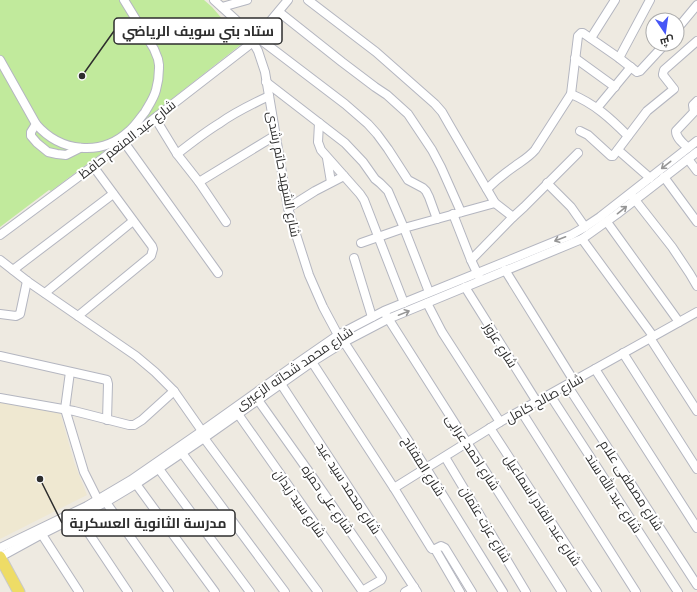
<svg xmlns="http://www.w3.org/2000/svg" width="697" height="592" viewBox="0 0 697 592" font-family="Overpass,Cairo,sans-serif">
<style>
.education{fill:#efe8d1}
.pitch{fill:#c1ea9c}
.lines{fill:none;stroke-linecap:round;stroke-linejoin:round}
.minor-tunnel{stroke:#c8c4bd;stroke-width:8;stroke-dasharray:8 4;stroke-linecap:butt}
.minor-casing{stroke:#b4b6c0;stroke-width:10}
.major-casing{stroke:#c9c9c9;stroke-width:13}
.minor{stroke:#fff;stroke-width:8}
.major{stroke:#eedc66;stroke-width:11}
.oneway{stroke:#969696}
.labels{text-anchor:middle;stroke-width:4;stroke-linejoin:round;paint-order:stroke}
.street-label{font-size:13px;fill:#2e2e2e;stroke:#fff}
.leader{fill:none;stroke:#2e2e2e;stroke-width:1.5}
.callout-dot{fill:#2e2e2e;stroke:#fff;stroke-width:1.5}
.callout{fill:#fff;stroke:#2e2e2e;stroke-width:1.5}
.callout-label{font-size:14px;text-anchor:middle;font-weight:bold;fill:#2e2e2e}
</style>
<rect width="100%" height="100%" fill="#eeeae1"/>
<polygon class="education" points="0,402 60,412 74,462 87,495 0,539"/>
<polygon class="pitch" points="0,0 204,0 212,7 243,43 122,138 51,191 49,190 0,227"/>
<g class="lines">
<polyline class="minor-tunnel" points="236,20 248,33"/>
<g class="minor-casing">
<g id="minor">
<polyline points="124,0 154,49 158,59 159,65"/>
<polyline points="214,0 236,20"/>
<polyline points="308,0 376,52 435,104 442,112 450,126 495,203 513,217 524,207 578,153"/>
<polyline points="222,7 247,0"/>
<polyline points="279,12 342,62 375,87 387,95 408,114 432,150 441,167 461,212"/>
<polyline points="677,29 697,5"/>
<polyline points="248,33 258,51 265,72 288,208 293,225 309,275 323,307 338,335"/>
<polyline points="257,37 345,104 368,124 377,134 388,149 408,180 423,188 426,191 429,197 437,219"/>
<polyline points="591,38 615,0"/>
<polyline points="575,58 615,87"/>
<polyline points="619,58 650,0"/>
<path d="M0,60L36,124C60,152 101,157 129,131C136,125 140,118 145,112C149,105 154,98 156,90C158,83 159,76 159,68"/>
<polyline points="266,82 345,143 363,162 375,179 380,183 388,191 404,228 429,292"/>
<path d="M571,94C595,104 610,118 628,136"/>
<polyline points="597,108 631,67"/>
<polyline points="155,118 177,154 199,182 226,222"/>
<polyline points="319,123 318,142 321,150 360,194 364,200 404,303"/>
<polyline points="36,124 31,132 31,136 37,143 48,152 57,154 66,155 80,148"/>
<polyline points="580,131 588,135 611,156 613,156 647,111 674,89 663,75 663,74 664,70 697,41"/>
<polyline points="124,142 218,273"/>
<path d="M688,148C683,143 676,138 676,131L694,112L693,105L697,101"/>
<polyline points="618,150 650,178"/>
<path d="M177,154C191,143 205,132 220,123C235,112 252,104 269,96"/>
<polyline points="327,158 331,182"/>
<polyline points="688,159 697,171"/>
<polyline points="664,177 697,222"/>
<polyline points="199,182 276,135"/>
<polyline points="547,183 571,207 585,227"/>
<path d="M487,189C496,180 505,173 515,166C522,161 529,157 535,150L571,94L578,36L581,33H583L619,58L637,72L640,71L665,44"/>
<polyline points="632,196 672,247 690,274 697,286"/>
<polyline points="288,208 315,191 344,176"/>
<polyline points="453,214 471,260 479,277"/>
<polyline points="607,222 679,322"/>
<polyline points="0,235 93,166 253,42 288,0"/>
<polyline points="582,239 653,336"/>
<polyline points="361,243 404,228 495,203"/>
<polyline points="354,258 372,317"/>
<polyline points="0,260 27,281 136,356 155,372 174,391 202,431"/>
<polyline points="471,260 513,217"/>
<polyline points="13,270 113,194"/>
<polyline points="505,270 574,381"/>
<polyline points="465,287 537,402"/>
<polyline points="45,293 133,221"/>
<polyline points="427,303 442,332 500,422"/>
<polyline points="0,314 16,316 20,314 27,281"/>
<polyline points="386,315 562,592"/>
<polyline points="78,316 151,256 153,249 152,246 93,166"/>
<polyline points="650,338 697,411"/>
<polyline points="344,342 426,468 503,592"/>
<polyline points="623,353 697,469"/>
<polyline points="0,356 107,380 108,384 107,420"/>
<polyline points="312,362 394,488 431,548 432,549 435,549 460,592"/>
<polyline points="595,369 697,528"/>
<polyline points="70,372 65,409 84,472 98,500"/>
<polyline points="281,384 417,592"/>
<polyline points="567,385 697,585"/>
<polyline points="550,395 678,592"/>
<polyline points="0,398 74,411 129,425 134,425 142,420 174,391"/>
<polyline points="258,400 314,479 381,576 382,578 381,580 362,591"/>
<polyline points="521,411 636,592"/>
<polyline points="238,414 363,592"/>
<polyline points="490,428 597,592"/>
<polyline points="204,438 318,592"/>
<polyline points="182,453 285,592"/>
<polyline points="445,457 526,592"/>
<polyline points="159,469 250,592"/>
<polyline points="136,484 215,592"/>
<polyline points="394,488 500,422 697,312"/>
<polyline points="103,498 169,592"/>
<polyline points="78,517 128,592"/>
<polyline points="39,530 79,592"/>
<polyline points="0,548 87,506 131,480 202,431 299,362 338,335 384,311 571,235 585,227 600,217 697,141"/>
<polyline points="435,549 441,546 445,548 472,592"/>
<polyline points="0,557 42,534 106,502 136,484 204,438 312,362 344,342 388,319 582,239 617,214 697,152"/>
<polyline points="405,592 414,587"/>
</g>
</g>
<g class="major-casing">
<polyline id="major" points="0,557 19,592"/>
</g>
<use href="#minor" class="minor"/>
<use href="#major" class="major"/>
</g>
<defs><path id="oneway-shaft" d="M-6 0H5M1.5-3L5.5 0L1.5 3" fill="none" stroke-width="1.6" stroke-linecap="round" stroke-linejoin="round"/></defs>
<g class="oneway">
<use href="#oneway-shaft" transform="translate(666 165) rotate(142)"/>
<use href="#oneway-shaft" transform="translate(622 210) rotate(-39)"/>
<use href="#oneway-shaft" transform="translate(560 239) rotate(159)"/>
<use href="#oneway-shaft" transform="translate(404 313) rotate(-22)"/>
</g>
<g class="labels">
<g class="street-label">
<text transform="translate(127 139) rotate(-38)" y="5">شارع عبد المنعم حافظ</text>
<text transform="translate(284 174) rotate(79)" y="5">شارع الشهيد حاتم رشدى</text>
<text transform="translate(501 345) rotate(58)" y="5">شارع عزوز</text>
<text transform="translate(294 368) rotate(-34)" y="5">شارع محمد شحاته الزعيرى</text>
<text transform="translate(544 398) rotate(-29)" y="5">شارع صالح كامل</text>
<text transform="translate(473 452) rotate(57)" y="5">شارع احمد عرابى</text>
<text transform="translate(424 466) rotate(58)" y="5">شارع المفتاح</text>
<text transform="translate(632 485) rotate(57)" y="5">شارع مصطفى علام</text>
<text transform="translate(349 488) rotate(57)" y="5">شارع محمد سيد عيد</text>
<text transform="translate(614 493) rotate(57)" y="5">شارع عبد الله سند</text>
<text transform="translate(328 499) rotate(55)" y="5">شارع على حمزه</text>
<text transform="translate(300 503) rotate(55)" y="5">شارع سيد زيدان</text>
<text transform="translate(543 510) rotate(57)" y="5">شارع عبد القادر اسماعيل</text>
<text transform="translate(486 524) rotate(59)" y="5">شارع عزت عتمان</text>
</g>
</g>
<path class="leader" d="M82 76L114 31M40 479L62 523"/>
<g class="callout-dot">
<circle cx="82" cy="76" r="4"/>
<circle cx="40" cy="479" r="4"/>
</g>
<g class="callout">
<rect x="114" y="18" width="168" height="26" rx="4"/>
<rect x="62" y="510" width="173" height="26" rx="4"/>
</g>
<g class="callout-label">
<text x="198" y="36">ستاد بني سويف الرياضي</text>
<text x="148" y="528">مدرسة الثانوية العسكرية</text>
</g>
<g transform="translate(665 32) rotate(167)"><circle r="19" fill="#ffffff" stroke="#ababab"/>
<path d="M0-3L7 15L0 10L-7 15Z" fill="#4656f6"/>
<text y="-6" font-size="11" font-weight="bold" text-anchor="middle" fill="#2e2e2e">ش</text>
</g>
</svg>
